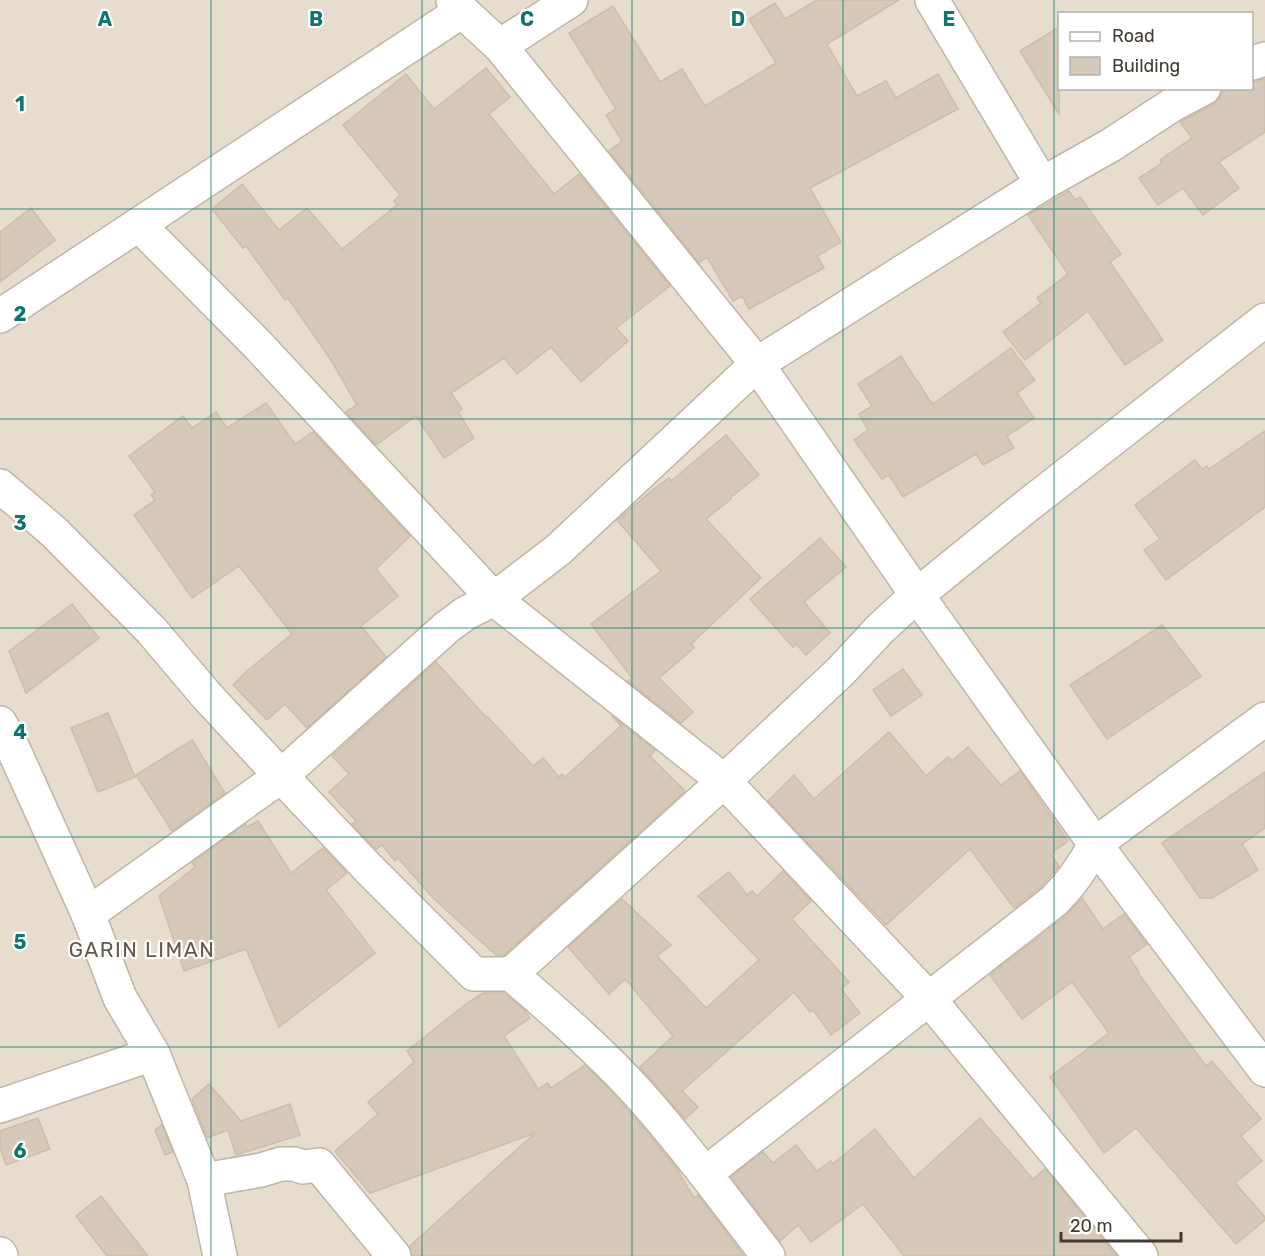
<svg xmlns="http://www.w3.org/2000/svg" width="1265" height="1256" viewBox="0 0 1265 1256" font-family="Rubik,sans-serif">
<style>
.residential{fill:#e6ddcf;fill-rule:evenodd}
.building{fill:#d6c9b9;stroke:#cebdaa;stroke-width:1.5}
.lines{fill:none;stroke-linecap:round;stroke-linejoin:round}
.minor-casing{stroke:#c0b5a7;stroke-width:36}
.minor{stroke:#fff;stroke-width:33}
.grid{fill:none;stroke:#0f766e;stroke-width:1.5;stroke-opacity:0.55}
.labels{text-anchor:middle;stroke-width:4.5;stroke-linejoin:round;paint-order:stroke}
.quarter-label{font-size:21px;letter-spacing:1.5px;fill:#665849;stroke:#fff}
.grid-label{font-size:20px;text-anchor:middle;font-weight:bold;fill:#0f766e;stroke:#fff;stroke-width:4.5;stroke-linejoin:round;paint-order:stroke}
</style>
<rect width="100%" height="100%" fill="#f1ebe1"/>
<path class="residential" d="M0,0H1265V1256H0ZM1060,14H1252V88H1060Z"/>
<g class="building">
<polygon points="817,0 899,0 827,44 857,96 886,81 896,98 938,74 958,109 810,188 841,242 817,256 824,268 749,309 742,296 733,301 707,257 699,263 609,151 622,141 606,115 616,109 569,33 613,6 660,82 682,69 705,106 776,63 749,19 775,3 785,19"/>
<polygon points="1059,27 1059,114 1020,51"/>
<polygon points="486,68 510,97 489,114 554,194 579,174 670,286 616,328 628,341 581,382 551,347 517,374 504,358 451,393 462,409 458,412 474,438 444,458 416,416 376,445 346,412 357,405 331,360 288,298 285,300 246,246 243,248 212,209 242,184 279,230 307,208 342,249 397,205 394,201 400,195 343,125 406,74 434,109"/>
<polygon points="1265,79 1265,132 1219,162 1239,188 1203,215 1183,188 1158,205 1139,178 1162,163 1160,160 1192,138 1180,122 1213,105 1220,98 1221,93 1228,88 1251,88 1251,81"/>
<polygon points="1069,191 1075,200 1080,197 1121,254 1110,262 1163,340 1125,365 1088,311 1025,360 1003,332 1041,303 1037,298 1068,274 1028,215"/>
<polygon points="31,208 55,240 0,282 0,232"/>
<polygon points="1011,348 1035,380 1017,393 1034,418 1007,436 1014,448 983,465 976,454 903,497 889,475 882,479 854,440 868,430 859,414 872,406 858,384 901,356 916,380 917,380 931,403 932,402 933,404"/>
<polygon points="266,403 295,444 313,432 410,536 376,569 398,596 361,626 386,657 307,728 285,704 267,720 233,685 247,671 292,634 239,566 192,598 134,515 155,500 151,495 155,492 129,456 183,416 192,428 216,412 227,428"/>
<polygon points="1265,431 1265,507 1166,580 1144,550 1160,539 1135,505 1195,460 1202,469 1207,466 1209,469"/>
<polygon points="726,435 759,475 730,498 731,499 706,519 761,578 691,644 694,648 659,678 693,712 681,723 628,681 632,678 591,624 661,571 617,520 655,488 669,478 671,481"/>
<polygon points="820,538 846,567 804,602 830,633 806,655 796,644 793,647 750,599"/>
<polygon points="72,604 99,638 26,693 9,651"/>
<polygon points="1162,625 1201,676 1107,739 1070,685"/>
<polygon points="436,662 486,717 487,716 533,766 543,758 559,777 562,774 565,777 621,726 611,715 655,750 650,756 685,791 504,955 496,955 432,897 398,858 395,861 382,845 376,849 352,824 356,821 329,792 349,774 332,756"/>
<polygon points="903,669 922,695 891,716 873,690"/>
<polygon points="108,713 135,777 98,792 71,728"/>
<polygon points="889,732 926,776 948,757 952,761 968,747 1001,785 1020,771 1068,841 1053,852 1053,853 1051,855 1059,866 1041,887 1014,908 970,849 886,925 768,801 794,775 814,799"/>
<polygon points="192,740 225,793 172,831 136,775"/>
<polygon points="1265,772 1265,828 1242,844 1258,870 1212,898 1200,898 1162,843"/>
<polygon points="258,821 291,873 323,848 347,873 326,890 375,953 279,1027 246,949 184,971 159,896 195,867 192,863 245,824 247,827"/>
<polygon points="783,871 811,901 792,919 849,982 841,989 860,1013 831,1035 813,1010 810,1012 794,992 682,1091 698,1107 685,1119 640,1067 673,1036 625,979 609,994 568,947 622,899 671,945 657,956 706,1008 759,960 698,896 729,872 747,895 752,891 757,896"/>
<polygon points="1082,898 1103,929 1124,914 1147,944 1129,957 1139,972 1138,973 1206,1066 1212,1061 1261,1119 1241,1136 1262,1161 1235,1183 1265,1217 1265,1220 1236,1244 1136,1128 1104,1153 1050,1077 1109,1033 1072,982 1022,1019 990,975 1066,916"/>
<polygon points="483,993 504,993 525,1011 530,1018 504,1036 538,1089 548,1083 551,1088 585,1065 611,1091 642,1126 675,1166 694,1198 698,1195 744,1256 412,1256 410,1246 535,1133 370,1193 335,1151 378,1114 368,1102 414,1062 407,1051 466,1004"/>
<polygon points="209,1084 241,1121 290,1104 300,1135 236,1155 228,1130 207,1138 192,1099"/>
<polygon points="38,1118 50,1149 6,1165 0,1148 0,1131"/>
<polygon points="980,1118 1033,1179 1045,1169 1117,1256 904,1256 863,1204 811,1242 798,1225 780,1241 731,1177 763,1152 773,1163 796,1145 817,1171 831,1161 833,1164 875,1129 914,1178"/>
<polygon points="162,1125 173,1152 165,1155 155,1130"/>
<polygon points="101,1196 148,1256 107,1256 76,1216"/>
</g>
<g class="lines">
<g class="minor-casing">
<g id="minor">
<polyline points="453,0 462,11 500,46 757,364 917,595 1095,844 1265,1070"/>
<polyline points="932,0 1042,184"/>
<polyline points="500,46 571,0"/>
<polyline points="1252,63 1265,59"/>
<polyline points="139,225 257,344 494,599 724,781 929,999 1141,1256"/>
<polyline points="0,316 462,11"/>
<path d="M0,486L54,532L152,631L206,695L281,776L368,868L474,974H511C555,1012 600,1051 639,1094C685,1146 726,1201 768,1256"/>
<polyline points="0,723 7,735 88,914"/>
<polyline points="511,974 724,781 841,671 880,629 917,595 1023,509 1265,320"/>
<polyline points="0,1106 153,1054"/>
<path d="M706,1173L1054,901C1071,884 1084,866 1095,844L1265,719"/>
<polyline points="204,1180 261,1170 281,1164 294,1164 303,1167 319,1165 394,1256"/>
<polyline points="0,1254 1,1256"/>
<polyline points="220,1256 204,1180 153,1054 120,998 88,914 281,776 447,627 466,613 494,599 558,550 757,364 1042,184 1111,145 1172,105 1204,88"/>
</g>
</g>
<use href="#minor" class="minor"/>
</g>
<path class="grid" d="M211,0V1256M422,0V1256M632,0V1256M843,0V1256M1054,0V1256M0,209H1265M0,419H1265M0,628H1265M0,837H1265M0,1047H1265"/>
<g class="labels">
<g class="quarter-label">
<text x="142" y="957">GARIN LIMAN</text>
</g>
</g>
<g class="grid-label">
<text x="105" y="26">A</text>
<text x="316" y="26">B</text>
<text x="527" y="26">C</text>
<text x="738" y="26">D</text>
<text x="949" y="26">E</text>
<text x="20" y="111">1</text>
<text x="20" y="321">2</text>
<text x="20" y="530">3</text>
<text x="20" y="739">4</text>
<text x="20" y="949">5</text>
<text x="20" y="1158">6</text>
</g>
<rect x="1058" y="12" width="195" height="78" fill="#ffffff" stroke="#b4b1ad" stroke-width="1.5"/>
<rect x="1070" y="32" width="30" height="9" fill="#ffffff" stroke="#b4b1ad" stroke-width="1.5"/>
<text x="1112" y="42" font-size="18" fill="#433b32">Road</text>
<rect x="1070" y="57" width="30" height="18" fill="#d6c9b9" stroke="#b4b1ad" stroke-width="1.5"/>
<text x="1112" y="72" font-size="18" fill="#433b32">Building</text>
<path d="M1061 1232v9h120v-9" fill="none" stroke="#433b32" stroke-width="3"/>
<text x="1070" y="1232" font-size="18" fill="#433b32" stroke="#ffffff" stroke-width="4.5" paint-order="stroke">20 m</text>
</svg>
